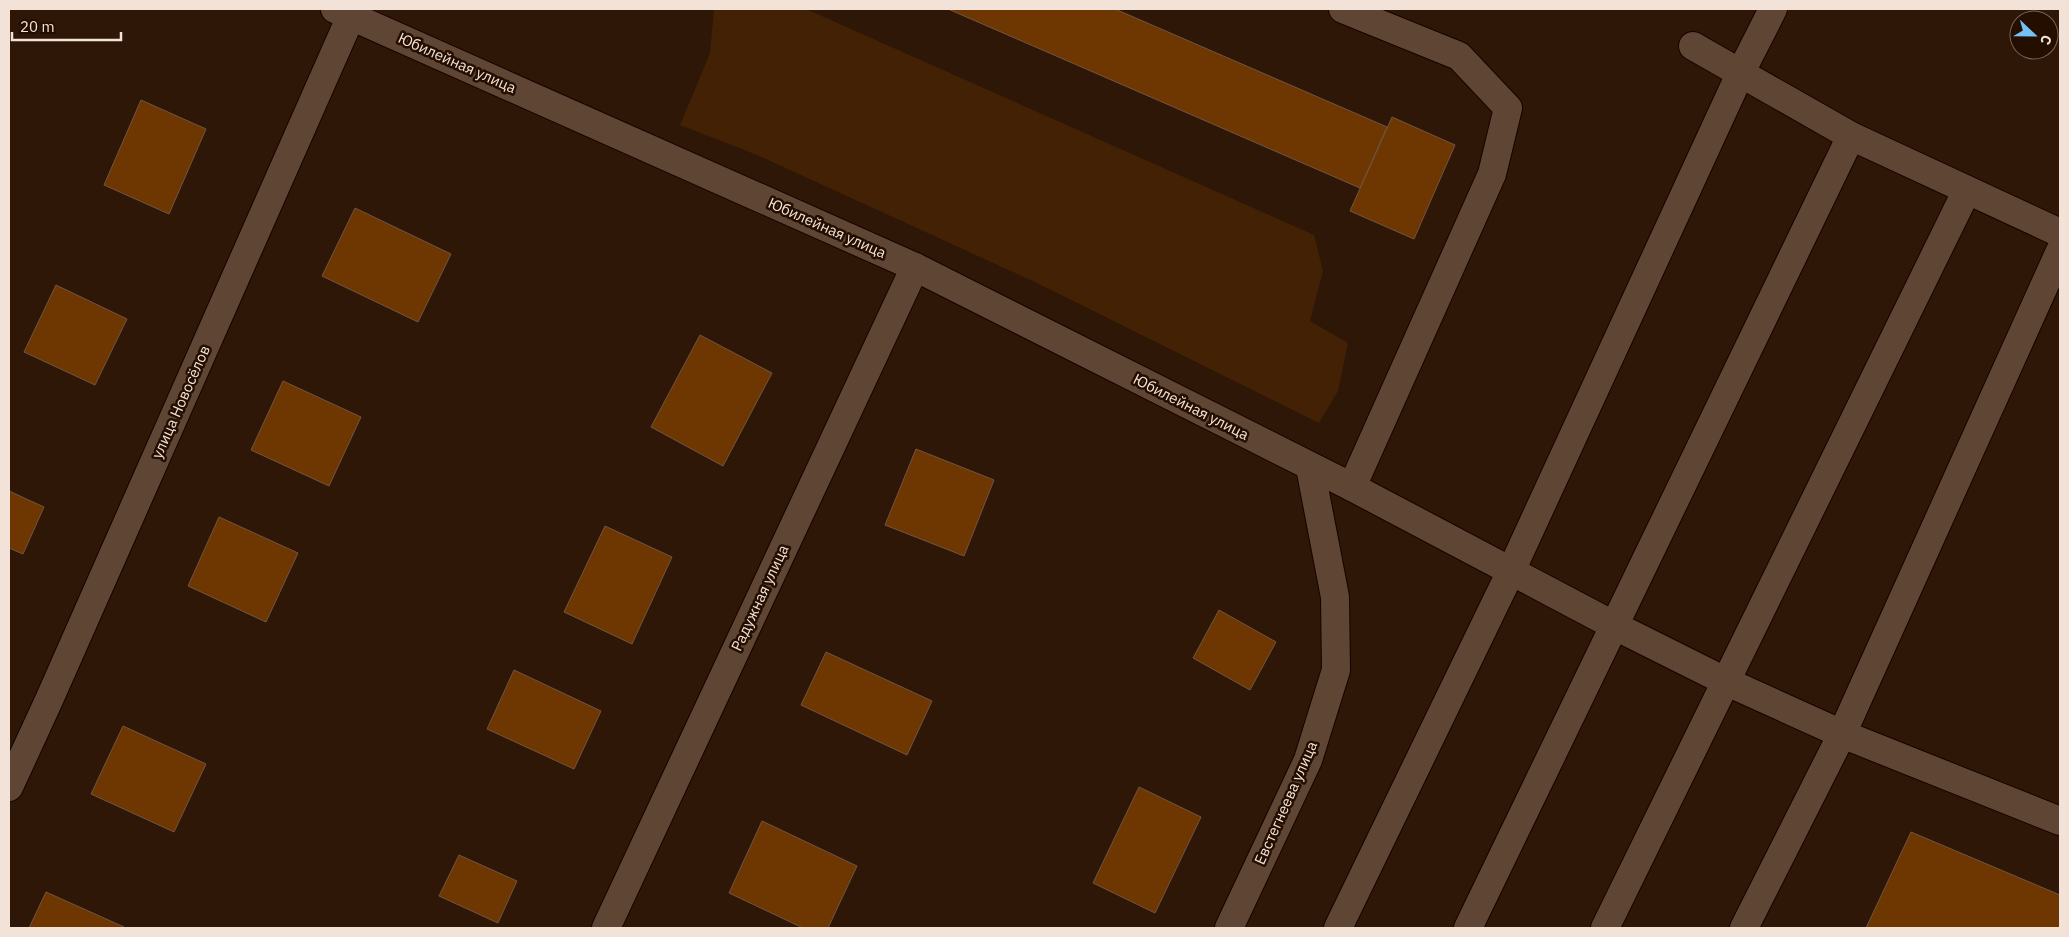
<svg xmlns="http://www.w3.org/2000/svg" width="2069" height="937" viewBox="0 0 2069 937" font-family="'IBM Plex Sans',sans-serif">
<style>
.green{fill:#432105}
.building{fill:#6e3702;stroke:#715542}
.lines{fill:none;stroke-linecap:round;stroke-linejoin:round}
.minor-casing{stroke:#150300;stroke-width:30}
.minor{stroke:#5f4533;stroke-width:28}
.labels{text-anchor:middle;stroke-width:5;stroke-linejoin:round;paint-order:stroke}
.street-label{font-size:15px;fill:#f3e2d7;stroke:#240e00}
</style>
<rect width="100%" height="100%" fill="#2e1706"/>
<polygon class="green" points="714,9 806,9 1314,235 1323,271 1310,321 1348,343 1338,391 1319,423 1037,283 757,155 680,125 710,53"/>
<g class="building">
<polygon points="948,9 1115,9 1387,127 1360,188"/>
<polygon points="141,100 206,129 169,214 104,185"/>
<polygon points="1392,117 1455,145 1414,239 1350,211"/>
<polygon points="355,208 451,254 418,322 322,276"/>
<polygon points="56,285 127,319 95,385 24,352"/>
<polygon points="700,335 772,373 723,466 651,427"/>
<polygon points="283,381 361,417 329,486 251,450"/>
<polygon points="916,449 994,480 964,556 885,525"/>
<polygon points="9,491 44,507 23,554 9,548"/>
<polygon points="219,517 298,553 266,622 188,586"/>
<polygon points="605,526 672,557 632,644 564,612"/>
<polygon points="1219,610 1276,642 1250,690 1193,658"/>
<polygon points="826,652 932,701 907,755 801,705"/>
<polygon points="514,670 601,711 574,769 487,729"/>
<polygon points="123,726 206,764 174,832 91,794"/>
<polygon points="1139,787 1201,817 1155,913 1093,883"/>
<polygon points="762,821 857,866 828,928 803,928 729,893"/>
<polygon points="1911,832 2060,895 2060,928 1866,928"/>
<polygon points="459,855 517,881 498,923 439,896"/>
<polygon points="46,892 124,927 124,928 29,928"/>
</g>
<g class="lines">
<g class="minor-casing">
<g id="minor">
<polyline points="335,9 915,267 1352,487 1615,626 1725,681 1842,734 2060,821"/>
<polyline points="1343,9 1459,56 1508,108 1492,174 1352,487"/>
<polyline points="1693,46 1851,136 2060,233"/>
<polyline points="9,787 49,700 351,16"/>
<polyline points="606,928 915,267"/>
<polyline points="1229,928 1308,760 1336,670 1335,597 1310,467"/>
<polyline points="1338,928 1511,571 1740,74 1773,9"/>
<polyline points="1468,928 1851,136"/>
<polyline points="1605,928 1967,190"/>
<polyline points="1744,928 1842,734 2060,251"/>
</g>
</g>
<use href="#minor" class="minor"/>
</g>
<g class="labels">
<g class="street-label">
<text transform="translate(457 63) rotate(24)" y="5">Юбилейная улица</text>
<text transform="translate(827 228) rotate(24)" y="5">Юбилейная улица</text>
<text transform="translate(181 402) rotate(-66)" y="5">улица Новосёлов</text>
<text transform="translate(1191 407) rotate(27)" y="5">Юбилейная улица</text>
<text transform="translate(760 598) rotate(-65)" y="5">Радужная улица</text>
<text transform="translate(1286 803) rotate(-66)" y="5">Евстегнеева улица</text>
</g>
</g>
<rect width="2069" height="937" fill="none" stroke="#f3e2d7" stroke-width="20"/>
<g transform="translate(2034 35) rotate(112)"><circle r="24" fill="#240e00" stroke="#776356"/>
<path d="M0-4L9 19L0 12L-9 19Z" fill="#73c1f5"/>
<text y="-8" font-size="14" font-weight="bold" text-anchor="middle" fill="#f3e2d7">С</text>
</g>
<path d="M12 32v8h109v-8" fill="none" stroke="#f3e2d7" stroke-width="2.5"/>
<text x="20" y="32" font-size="15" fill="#f3e2d7" stroke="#240e00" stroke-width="4" paint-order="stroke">20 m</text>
</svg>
